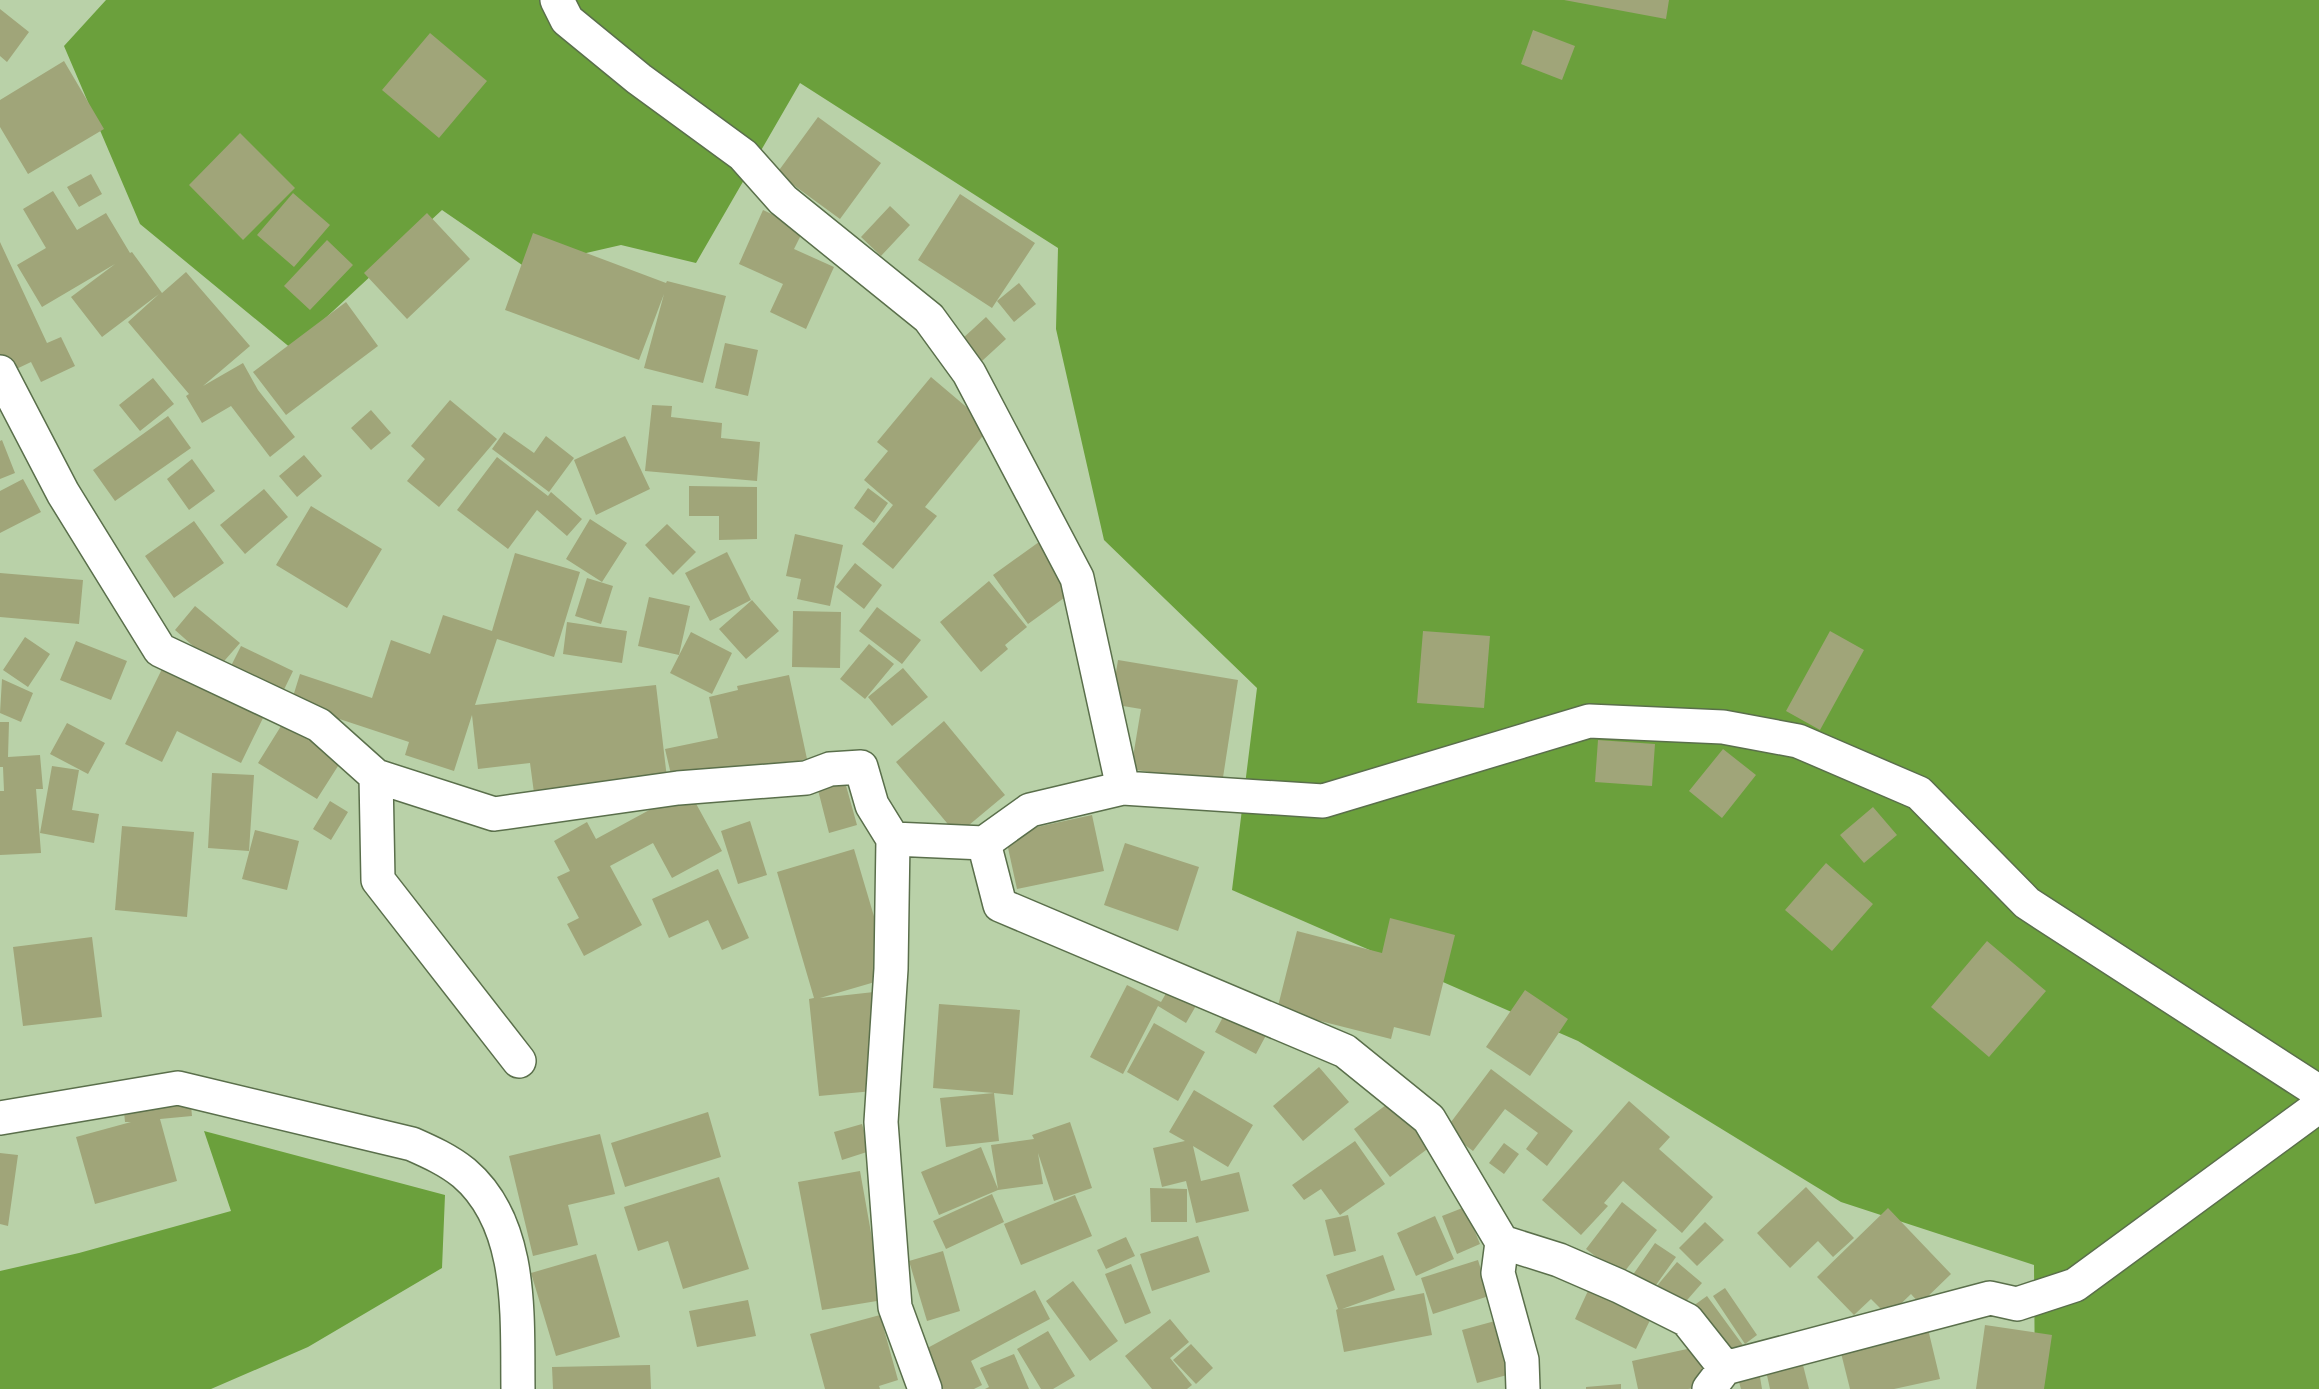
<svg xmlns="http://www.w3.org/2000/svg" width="2319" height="1389" viewBox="0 0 2319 1389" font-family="Mulish,sans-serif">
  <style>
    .forest { fill: #6ba03c }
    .building { fill: #a0a579 }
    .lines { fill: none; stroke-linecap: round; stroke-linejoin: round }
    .minor-casing { stroke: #5a6f4b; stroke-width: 36 }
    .minor { stroke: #fff; stroke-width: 33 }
  </style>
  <rect width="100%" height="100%" fill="#b9d1a8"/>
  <path class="forest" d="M106 0H2319V1389H2035L2034 1265 1841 1202 1578 1041 1232 890 1257 688 1104 540 1056 329 1058 248 800 83 696 263 621 245 525 267 442 210 292 349 140 224 64 46Z
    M204 1131 445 1195 442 1268 308 1347 211 1389H0V1271L79 1253 231 1211Z"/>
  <path class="building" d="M1564 0H1669L1666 19Z
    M0 9 29 32 7 62 0 56Z
    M1533 30 1575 46 1562 80 1521 64Z
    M430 33 487 81 439 138 382 90Z
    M64 61 104 129 28 174 0 127V100Z
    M818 117 881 163 840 219 777 173Z
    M240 133 295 188 243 240 189 185Z
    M91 174 102 194 79 207 67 187Z
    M53 191 77 230 106 213 130 253 132 252 162 293 186 272 250 346 203 386 243 363 258 390 295 437 270 457 231 406 202 423 186 396 189 394 128 322 159 294 102 337 71 297 115 264 42 307 17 265 46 248 23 209Z
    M293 193 330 225 294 267 257 235Z
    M960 194 1035 243 992 308 918 260Z
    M890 206 910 225 881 256 861 237Z
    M763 210 804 229 794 249 834 267 806 329 770 312 783 284 739 264Z
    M427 213 470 259 407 319 364 273Z
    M533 233 666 283 667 281 726 296 703 383 644 368 664 294 639 360 505 310Z
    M327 240 353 265 310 310 284 286Z
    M0 242 47 343 61 337 75 366 41 382 31 362 8 373 0 355Z
    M1019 283 1036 304 1014 322 997 301Z
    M346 302 378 346 286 415 253 372Z
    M986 317 1006 339 982 361 962 339Z
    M725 343 758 350 748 396 715 388Z
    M931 377 990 427 925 507 937 516 893 569 862 544 893 505 864 480 888 451 877 442Z
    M153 378 174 404 140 431 119 405Z
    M450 400 497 439 439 507 407 481 425 459 411 446Z
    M652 405 672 406 671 417 722 423 721 438 760 442 757 481 645 471Z
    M371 410 391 433 371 450 351 428Z
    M168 416 191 448 115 501 93 470Z
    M504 432 534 453 546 436 574 458 549 492 492 449Z
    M625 436 650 489 596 515 574 460Z
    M2 440 15 473 0 479V441Z
    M304 455 322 476 297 497 279 476Z
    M497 457 548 496 551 492 582 519 567 536 537 510 508 549 457 510Z
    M192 459 215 491 189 510 167 479Z
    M23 479 41 512 0 533V491Z
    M689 486 757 487V539L719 540V516H689Z
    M868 488 888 503 874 523 854 508Z
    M264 489 288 517 245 554 220 525Z
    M311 506 382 549 347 608 276 565Z
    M590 519 627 543 602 582 566 559Z
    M194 521 224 563 174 598 145 556Z
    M667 524 696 552 673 575 645 545Z
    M795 534 843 545 830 606 797 599 801 579 786 576Z
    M1039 542 1075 590 1028 624 993 575Z
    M727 552 751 600 710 621 685 573Z
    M515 553 580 572 554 657 497 639 475 705 656 685 667 778 534 793 530 763 478 769 472 715 454 771 405 755 409 742 291 703 300 674 372 698 391 640 430 654 443 615 492 631Z
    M855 563 882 585 864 609 836 587Z
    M0 573 83 580 79 624 0 617Z
    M587 578 613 586 601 624 575 616Z
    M989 581 1027 627 1005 645 1008 649 981 672 940 622Z
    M649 597 690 606 679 655 638 646Z
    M752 600 779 631 746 659 719 629Z
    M195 606 240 643 218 668 175 630Z
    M877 607 921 640 902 664 859 631Z
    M793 611 841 612 840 668 792 667Z
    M567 622 627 631 622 663 563 654Z
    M1423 631 1490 636 1484 708 1417 703Z
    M1830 631 1864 650 1820 730 1786 711Z
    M691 632 732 653 712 694 670 673Z
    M25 637 50 654 28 687 3 670Z
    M76 641 127 661 111 700 60 680Z
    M869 644 894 664 865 699 840 679Z
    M241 646 293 671 278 702 226 676Z
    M1118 660 1238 680 1222 784 1131 769 1141 709 1111 704Z
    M903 668 928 697 892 726 868 697Z
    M162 669 263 718 241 763 177 731 162 762 125 744Z
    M789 675 807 759 674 787 665 749 718 738 709 697 738 690 737 686Z
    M2 679 33 693 21 722 0 713Z
    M286 718 345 755 317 799 258 763Z
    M944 721 1005 795 957 835 896 762Z
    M0 722H9L8 757 40 755 43 789H36L41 853 0 855V791H4L3 767H0Z
    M67 723 105 743 88 774 50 754Z
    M1598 740 1655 744 1652 786 1595 782Z
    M1723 749 1756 775 1722 818 1689 791Z
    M52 766 79 770 72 810 99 814 94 843 40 833Z
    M212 773 254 775 249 851 208 848Z
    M845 782 857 825 829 833 818 790Z
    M688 789 722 851 672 878 653 843 610 866 642 925 584 956 567 924 579 918 557 877 570 871 554 841 587 822 596 839Z
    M330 801 348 812 331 840 313 829Z
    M1873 807 1897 835 1864 863 1840 835Z
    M1092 815 1104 871 1017 889 1005 834Z
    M750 821 767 875 738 884 721 831Z
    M122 826 194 832 187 917 115 910Z
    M255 830 299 841 287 890 242 879Z
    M1125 843 1199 867 1178 931 1104 905Z
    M854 849 892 977 820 998 874 992 884 1090 819 1096 809 999 814 998 777 872Z
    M1826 863 1873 904 1832 951 1785 910Z
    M718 869 749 938 722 950 708 920 669 938 652 899Z
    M1390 918 1455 935 1430 1036 1394 1027 1391 1039 1277 1010 1297 931 1382 953Z
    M92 937 102 1017 23 1026 13 947Z
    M1987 941 2046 991 1989 1057 1931 1007Z
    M1176 976 1204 992 1186 1023 1158 1006 1123 1074 1090 1057 1127 985 1161 1002Z
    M1525 990 1568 1019 1530 1076 1486 1047Z
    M939 1004 1020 1010 1013 1095 994 1093 999 1141 946 1147 940 1098 994 1093 933 1088Z
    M1230 1004 1271 1026 1256 1054 1215 1032Z
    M1154 1023 1205 1052 1178 1101 1127 1072Z
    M1319 1067 1349 1102 1303 1141 1273 1106Z
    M1491 1069 1573 1131 1547 1166 1526 1149 1538 1133 1505 1109 1473 1151 1445 1130Z
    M189 1084 192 1116 160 1119 177 1181 95 1204 76 1137 131 1122H125L122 1090Z
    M1194 1090 1253 1125 1228 1167 1193 1146 1201 1181 1239 1172 1249 1211 1196 1223 1186 1181 1162 1187 1153 1148 1185 1141 1169 1132Z
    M1394 1099 1430 1147 1390 1177 1354 1129Z
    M1629 1101 1670 1137 1659 1149 1713 1197 1682 1233 1623 1181 1604 1203 1608 1206 1581 1235 1542 1200Z
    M708 1112 721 1157 625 1187 611 1143Z
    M1070 1122 1092 1188 1054 1201 1038 1153 1043 1184 998 1190 939 1215 921 1172 981 1147 998 1189 991 1145 1034 1139 1032 1135Z
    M862 1124 870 1151 842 1160 834 1132Z
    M600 1134 615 1194 568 1205 578 1245 533 1256 509 1156Z
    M1355 1141 1385 1184 1340 1215 1321 1189 1304 1200 1292 1185Z
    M1504 1143 1519 1154 1504 1174 1489 1163Z
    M0 1153 18 1155 8 1226 0 1224Z
    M860 1171 883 1300 822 1310 798 1182Z
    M719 1177 749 1269 683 1289 668 1241 638 1251 624 1207Z
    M1806 1187 1854 1238 1833 1257 1818 1241 1790 1268 1757 1233Z
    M1150 1188 1187 1189V1222H1151Z
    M992 1194 1004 1222 946 1249 933 1221Z
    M1075 1195 1092 1236 1021 1265 1004 1224Z
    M1622 1202 1657 1230 1621 1276 1586 1249Z
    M1465 1207 1480 1244 1457 1254 1442 1216Z
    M1888 1208 1951 1274 1920 1304 1911 1294 1888 1316 1871 1299 1854 1315 1817 1277Z
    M1348 1215 1356 1251 1334 1256 1325 1220Z
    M1435 1216 1454 1259 1416 1276 1397 1233Z
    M1705 1222 1724 1240 1697 1266 1679 1248Z
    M1198 1236 1210 1272 1152 1291 1140 1254Z
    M1126 1237 1135 1256 1106 1269 1097 1250Z
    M1655 1243 1676 1257 1651 1292 1630 1279Z
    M943 1251 960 1311 927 1321 909 1261Z
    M596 1254 620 1337 556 1356 531 1273Z
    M1383 1255 1395 1290 1342 1309 1424 1293 1432 1335 1344 1352 1336 1310 1338 1309 1326 1275Z
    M1478 1260 1489 1296 1433 1314 1421 1278Z
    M1677 1262 1702 1283 1681 1307 1656 1287Z
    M1131 1264 1151 1313 1125 1324 1105 1274Z
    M1593 1280 1655 1310 1636 1349 1575 1319Z
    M1073 1281 1118 1341 1090 1361 1046 1301Z
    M1725 1288 1757 1335 1745 1344 1713 1296Z
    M1035 1290 1050 1319 971 1361 982 1385 974 1389H933L920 1352Z
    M1707 1296 1745 1348 1724 1363 1686 1311Z
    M748 1300 756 1336 697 1347 689 1311Z
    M880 1315 898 1380 879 1386 880 1389H825L810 1334Z
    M1170 1319 1189 1342 1170 1358 1192 1385 1187 1389H1152L1125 1356Z
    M1495 1321 1511 1374 1477 1383 1462 1330Z
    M1985 1325 2052 1335 2044 1389H1976Z
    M1928 1329 1940 1379 1894 1389H1850L1840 1349Z
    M1048 1331 1075 1376 1053 1389H1041L1017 1349Z
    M1191 1344 1213 1368 1196 1384 1173 1360Z
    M1701 1346 1709 1385 1688 1389H1638L1632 1361Z
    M1014 1354 1029 1389H985L989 1387 980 1368Z
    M1801 1357 1809 1389H1770L1765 1366Z
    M650 1365 651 1389H553L552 1367Z
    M1759 1371 1762 1389H1741L1737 1375Z
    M1621 1384V1389H1586V1387Z"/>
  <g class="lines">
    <g class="minor-casing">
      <path id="minor" d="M557 0 567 20 639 79 743 155 783 200 929 318 969 373 1077 578 1123 788
        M0 372 63 493 160 650 319 725 376 776 494 814 678 788 806 778 830 769 861 767 872 805 893 839 891 969 881 1122 895 1307 925 1389
        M376 776 378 880 519 1061
        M893 839 984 843 1000 905 1345 1051 1429 1119 1502 1242 1498 1273 1522 1360 1523 1389
        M984 843 1030 810 1123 788 1323 801 1589 721 1723 727 1798 741 1919 793 2027 903 2319 1092
        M0 1118 178 1088 412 1144C430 1152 448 1160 464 1173 524 1224 517 1317 518 1389
        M1502 1242 1559 1260 1619 1286 1687 1320 1725 1368
        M1709 1389 1725 1368 1990 1298 2017 1304 2075 1285 2319 1106"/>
    </g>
    <use href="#minor" class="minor"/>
  </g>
</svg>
